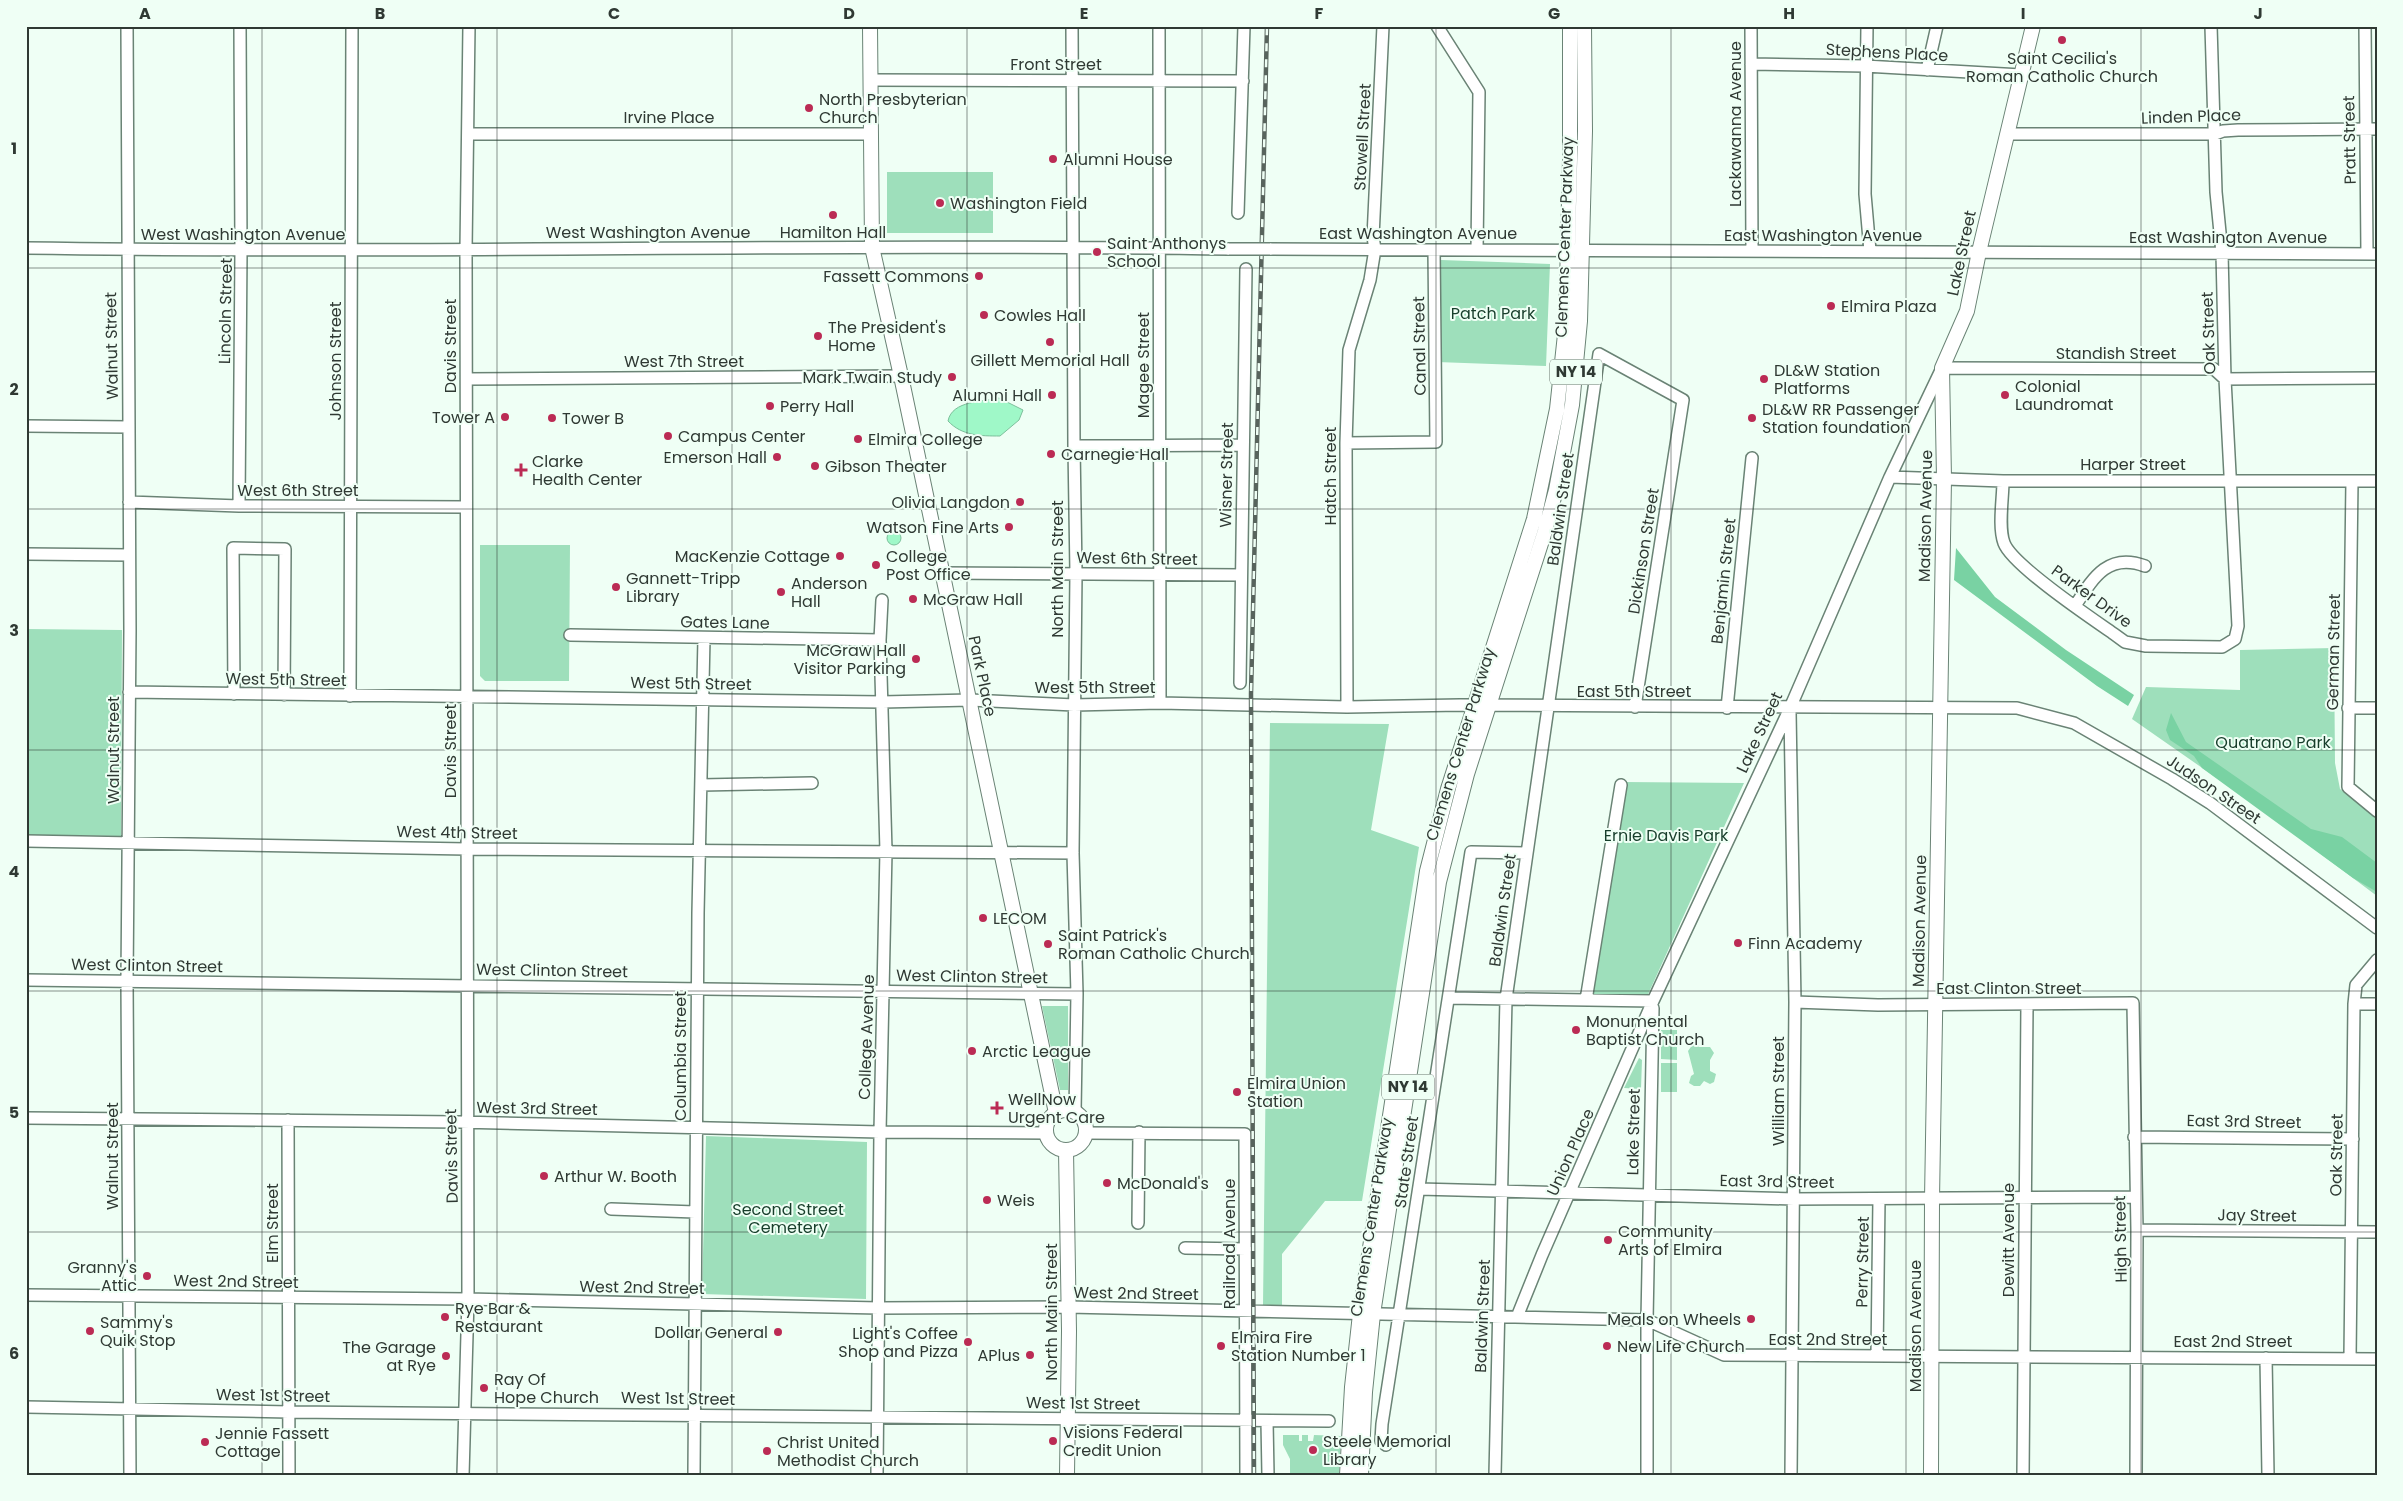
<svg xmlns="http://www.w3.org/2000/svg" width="2403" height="1501" viewBox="0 0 2403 1501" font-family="Poppins,sans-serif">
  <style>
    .green { fill: #9edfbb }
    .forest { fill: #79d2a3 }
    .water { fill: #9ff8c8; stroke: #7dbf9b }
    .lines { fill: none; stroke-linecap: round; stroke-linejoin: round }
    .minor-casing { stroke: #6a8375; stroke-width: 14 }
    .major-casing { stroke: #6a8375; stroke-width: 16 }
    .minor { stroke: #fff; stroke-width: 11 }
    .major { stroke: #fff; stroke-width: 14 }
    .rail-casing { stroke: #58645d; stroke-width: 4.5 }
    .rail { stroke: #effff5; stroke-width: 2.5; stroke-dasharray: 8; stroke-linecap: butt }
    .minor-bridge-casing { stroke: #6a8375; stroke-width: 14; stroke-linecap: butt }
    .minor-bridge { stroke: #fff; stroke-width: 11 }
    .grid { fill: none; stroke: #2f3933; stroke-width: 1; stroke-opacity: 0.55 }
    .poi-dot { fill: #bb2b54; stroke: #effff5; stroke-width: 2 }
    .labels { text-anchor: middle; stroke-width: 4; stroke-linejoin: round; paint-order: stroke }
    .shield { fill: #effff5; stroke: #69746d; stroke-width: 1 }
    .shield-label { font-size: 15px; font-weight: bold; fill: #2f3933 }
    .street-label { font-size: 16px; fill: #2f3933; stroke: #effff5 }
    .poi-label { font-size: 16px; fill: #2f3933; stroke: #effff5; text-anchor: start }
    .park-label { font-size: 16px; fill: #173e2b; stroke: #effff5 }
    .neatline { fill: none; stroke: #2f3933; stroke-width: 2 }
    .grid-label { font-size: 16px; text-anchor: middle; font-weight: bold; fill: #2f3933 }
  </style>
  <rect width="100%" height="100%" fill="#effff5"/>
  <path class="green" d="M887 172H993V233H887Z
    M1441 260 1550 264 1546 366 1437 362Z
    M480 545H570L569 681H485L480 676Z
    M26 629 122 630 121 836 26 835Z
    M2334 648 2335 763 2340 789 2377 817V896L2251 802 2132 719 2146 687 2240 690V650Z
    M1270 723 1389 724 1371 830 1419 847 1362 1201H1325L1282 1254V1305H1263Z
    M1624 782 1744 783 1645 1001 1586 1000Z
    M1042 1006H1068V1090H1060Z
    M1661 1030H1677V1060L1661 1059Z
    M1693 1044H1696L1699 1047H1710L1714 1053 1710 1060V1071L1716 1074 1714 1082 1710 1084 1704 1081 1700 1086H1694L1689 1083 1691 1076 1694 1074 1688 1051Z
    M1639 1058 1642 1060 1641 1089 1624 1088Z
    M1661 1063H1677V1092H1661Z
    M706 1136 867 1142 866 1299 702 1294Z
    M1283 1435H1299V1441H1302V1435H1308V1441H1313L1314 1435 1341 1436 1339 1475H1290V1459L1283 1445Z"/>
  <path class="forest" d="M1956 548 1995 597 2066 650 2134 695 2128 706 2097 686 1954 580Z
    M2171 713 2186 742 2311 829 2342 837 2377 863V892L2353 878 2202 768 2194 756 2170 740 2166 730Z"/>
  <path class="water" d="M999 398 1023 410 1019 420 1000 436C981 436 962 436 948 421 952 400 984 402 999 398Z
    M887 538a7 7 0 1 1 14 0a7 7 0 1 1-14 0Z"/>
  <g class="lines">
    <g class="minor-casing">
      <path id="minor" d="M127 26 130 630 127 981 130 1475
        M1072 26 1074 446 1076 573 1073 853 1077 994 1075 1112
        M1159 26 1160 703
        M1437 26 1479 92 1477 250
        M1751 26 1752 251
        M1867 26 1865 194 1870 251
        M2365 26 2367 254
        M1751 64 1865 66 2021 75
        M1927 70 1937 26
        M870 80 1243 81
        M469 134H870
        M2007 134H2215L2223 131 2238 130 2377 129
        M1238 213 1244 26
        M26 248C427 254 828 243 1229 249
        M1270 249 2377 254
        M467 379 901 376
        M26 426 129 427
        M1346 443 1436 442 1434 250
        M1074 446 1242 445
        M1890 477 2003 481H2377
        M2003 481C2003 498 1998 527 2004 543 2012 565 2091 618 2114 634L2125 642 2146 646 2222 647 2235 639 2238 626 2225 379 2222 253 2216 192 2211 26
        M2352 481 2348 787 2377 811
        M129 502 239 506 466 507
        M239 506 241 250 240 26
        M26 554 129 555
        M943 573 1241 575
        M2075 606C2093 578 2108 552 2145 566
        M570 635 880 640
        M1240 683 1246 269
        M129 692 882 702 970 700 1074 705 1160 703 1347 707 1460 705 2017 708 2074 723 2172 779 2210 803 2377 928
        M234 694 233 548 285 549 284 695
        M350 696 352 26
        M1347 707 1346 443 1349 350 1370 280 1375 249 1373 237 1383 26
        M1727 708 1752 458
        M2348 708H2377
        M1790 712 1795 1002 1791 1475
        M701 785 812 783
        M26 841 467 849 1073 853
        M26 980 1077 994
        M1449 998 1653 1001
        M1586 1000 1621 785
        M1795 1002 1878 1005 2133 1003 2137 1230 2136 1475
        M2354 1004H2377
        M26 1118 459 1122 880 1132 1046 1133
        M288 1120 289 1475
        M1085 1133 1245 1134 1246 1475
        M2134 1137 2353 1139
        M1419 1189 1794 1199 2135 1197
        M611 1209 695 1212
        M1138 1223 1139 1132
        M2137 1230 2377 1232
        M1185 1248 1246 1249
        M26 1295 468 1299 879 1308 1068 1307 1647 1320 1724 1355 2377 1359
        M1517 1317 1542 1255 1653 1001 1790 708 1890 477 1942 368 2214 369 2225 379 2377 378
        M1877 1356 1879 1199
        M2266 1358 2268 1475
        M2350 1358 2354 1004 2356 985 2377 960
        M26 1407 289 1412 1329 1421
        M1267 1421 1268 1475
        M1386 1445 1381 1441 1382 1424 1471 852 1527 853
        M463 1475 468 1299 466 249 469 26
        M694 1475 698 913 704 638
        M877 1475 880 1132 886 851 880 640 882 600
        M1495 1475 1506 999 1599 354 1683 400 1635 707
        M1647 1475V1320L1653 1008
        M2023 1475 2027 1005"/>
    </g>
    <g class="major-casing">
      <path id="major" d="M870 26 872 247 901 376 1056 1113
        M1046 1130a20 20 0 1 1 40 0a20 20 0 1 1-40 0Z
        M1066 1150 1069 1331 1067 1475
        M1347 1475 1352 1387 1360 1314 1427 871 1448 789 1534 519 1557 409 1566 325 1570 160V26
        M1361 1475 1365 1392 1373 1314 1439 882 1467 774 1545 531 1556 490 1572 405 1580 321 1585 131 1584 26
        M1931 1475 1932 1199 1944 479 1942 368 1967 311 1979 252 2033 26"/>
    </g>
    <use href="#minor" class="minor"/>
    <use href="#major" class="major"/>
    <g class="rail-casing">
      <path id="rail" d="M1254 1475 1251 694 1267 26"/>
    </g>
    <use href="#rail" class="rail"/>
    <g class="minor-bridge-casing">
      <path id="minor-bridge" d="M1229 249H1270"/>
    </g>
    <use href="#minor-bridge" class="minor-bridge"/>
  </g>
  <path class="grid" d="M262 26V1475M497 26V1475M732 26V1475M967 26V1475M1202 26V1475M1436 26V1475M1671 26V1475M1906 26V1475M2141 26V1475M26 268H2377M26 509H2377M26 750H2377M26 991H2377M26 1232H2377"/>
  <g class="poi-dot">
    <circle cx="2062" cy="40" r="5"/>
    <circle cx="809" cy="108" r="5"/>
    <circle cx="1053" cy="159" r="5"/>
    <circle cx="940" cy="203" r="5"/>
    <circle cx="833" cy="215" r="5"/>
    <circle cx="1097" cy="252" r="5"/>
    <circle cx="979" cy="276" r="5"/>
    <circle cx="1831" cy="306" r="5"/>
    <circle cx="984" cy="315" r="5"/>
    <circle cx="818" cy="336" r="5"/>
    <circle cx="1050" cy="342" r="5"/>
    <circle cx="952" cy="377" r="5"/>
    <circle cx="1764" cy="379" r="5"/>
    <circle cx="1052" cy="395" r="5"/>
    <circle cx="2005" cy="395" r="5"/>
    <circle cx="770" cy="406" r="5"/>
    <circle cx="505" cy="417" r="5"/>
    <circle cx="552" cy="418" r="5"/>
    <circle cx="1752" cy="418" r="5"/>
    <circle cx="668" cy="436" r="5"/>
    <circle cx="858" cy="439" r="5"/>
    <circle cx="1051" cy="454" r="5"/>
    <circle cx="777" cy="457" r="5"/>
    <circle cx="815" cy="466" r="5"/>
    <path d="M518.5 462.5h5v5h5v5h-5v5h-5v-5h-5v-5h5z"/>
    <circle cx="1020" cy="502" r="5"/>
    <circle cx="1009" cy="527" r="5"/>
    <circle cx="840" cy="556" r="5"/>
    <circle cx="876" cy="565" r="5"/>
    <circle cx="616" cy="587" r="5"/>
    <circle cx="781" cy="592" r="5"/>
    <circle cx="913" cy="599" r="5"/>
    <circle cx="916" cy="659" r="5"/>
    <circle cx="983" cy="918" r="5"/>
    <circle cx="1738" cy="943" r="5"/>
    <circle cx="1048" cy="944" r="5"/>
    <circle cx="1576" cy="1030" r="5"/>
    <circle cx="972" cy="1051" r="5"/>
    <circle cx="1237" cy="1092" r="5"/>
    <path d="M994.5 1100.5h5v5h5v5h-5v5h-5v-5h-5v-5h5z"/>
    <circle cx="544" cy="1176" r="5"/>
    <circle cx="1107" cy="1183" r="5"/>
    <circle cx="987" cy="1200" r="5"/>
    <circle cx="1608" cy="1240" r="5"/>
    <circle cx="147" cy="1276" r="5"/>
    <circle cx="445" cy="1317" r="5"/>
    <circle cx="1751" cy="1319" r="5"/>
    <circle cx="90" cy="1331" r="5"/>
    <circle cx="778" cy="1332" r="5"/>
    <circle cx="968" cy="1342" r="5"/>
    <circle cx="1221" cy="1346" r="5"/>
    <circle cx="1607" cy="1346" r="5"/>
    <circle cx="1030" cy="1355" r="5"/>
    <circle cx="446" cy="1356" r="5"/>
    <circle cx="484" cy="1388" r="5"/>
    <circle cx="1053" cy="1441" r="5"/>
    <circle cx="205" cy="1442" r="5"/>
    <circle cx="1313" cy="1450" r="5"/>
    <circle cx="767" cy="1451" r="5"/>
  </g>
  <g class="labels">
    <g class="shield">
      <rect x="1550" y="359.5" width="52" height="25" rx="4"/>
      <rect x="1382" y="1074.5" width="52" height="25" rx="4"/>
    </g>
    <g class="shield-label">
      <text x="1576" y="377">NY 14</text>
      <text x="1408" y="1092">NY 14</text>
    </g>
    <g class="street-label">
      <text transform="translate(1887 52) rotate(3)" y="6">Stephens Place</text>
      <text x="1056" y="70">Front Street</text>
      <text transform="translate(2191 116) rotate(-2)" y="6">Linden Place</text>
      <text x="669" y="123">Irvine Place</text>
      <text transform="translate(1735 124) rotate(-90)" y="6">Lackawanna Avenue</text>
      <text transform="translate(1362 137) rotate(-87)" y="6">Stowell Street</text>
      <text transform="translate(2349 140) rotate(-91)" y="6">Pratt Street</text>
      <text x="648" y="238">West Washington Avenue</text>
      <text x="1418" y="239">East Washington Avenue</text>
      <text x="243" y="240">West Washington Avenue</text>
      <text x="1823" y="241">East Washington Avenue</text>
      <text transform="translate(1564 237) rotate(-88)" y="6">Clemens Center Parkway</text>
      <text x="2228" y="243">East Washington Avenue</text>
      <text transform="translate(1961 253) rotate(-78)" y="6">Lake Street</text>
      <text transform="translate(225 311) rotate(-89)" y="6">Lincoln Street</text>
      <text transform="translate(2208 333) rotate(-92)" y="6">Oak Street</text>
      <text transform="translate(111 346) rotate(-91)" y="6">Walnut Street</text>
      <text transform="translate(450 346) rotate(-90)" y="6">Davis Street</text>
      <text transform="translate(1419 346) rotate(-91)" y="6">Canal Street</text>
      <text x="2116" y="359">Standish Street</text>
      <text transform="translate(335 361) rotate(-90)" y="6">Johnson Street</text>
      <text x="684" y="367">West 7th Street</text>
      <text transform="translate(1143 365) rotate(-90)" y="6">Magee Street</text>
      <text x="2133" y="470">Harper Street</text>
      <text transform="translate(1226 475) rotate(-89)" y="6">Wisner Street</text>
      <text transform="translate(1330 476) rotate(-90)" y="6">Hatch Street</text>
      <text x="298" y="496">West 6th Street</text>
      <text transform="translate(1560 509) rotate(-82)" y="6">Baldwin Street</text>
      <text transform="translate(1925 516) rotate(-89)" y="6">Madison Avenue</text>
      <text transform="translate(1643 551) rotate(-81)" y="6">Dickinson Street</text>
      <text transform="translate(1137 558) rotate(1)" y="6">West 6th Street</text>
      <text transform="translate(1057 569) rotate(-90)" y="6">North Main Street</text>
      <text transform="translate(1723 581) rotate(-84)" y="6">Benjamin Street</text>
      <text transform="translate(2092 596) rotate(36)" y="6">Parker Drive</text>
      <text transform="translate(725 622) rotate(1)" y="6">Gates Lane</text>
      <text transform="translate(2333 652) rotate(-89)" y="6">German Street</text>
      <text transform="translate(983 676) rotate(78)" y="6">Park Place</text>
      <text transform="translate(286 679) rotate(1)" y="6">West 5th Street</text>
      <text transform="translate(691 683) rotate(1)" y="6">West 5th Street</text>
      <text x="1095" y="693">West 5th Street</text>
      <text x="1634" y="697">East 5th Street</text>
      <text transform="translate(1759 732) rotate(-65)" y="6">Lake Street</text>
      <text transform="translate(1460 744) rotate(-73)" y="6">Clemens Center Parkway</text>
      <text transform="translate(113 750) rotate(-90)" y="6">Walnut Street</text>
      <text transform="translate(450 751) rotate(-90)" y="6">Davis Street</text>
      <text transform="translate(2214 789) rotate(34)" y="6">Judson Street</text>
      <text transform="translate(457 832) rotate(1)" y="6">West 4th Street</text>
      <text transform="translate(1502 910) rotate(-82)" y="6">Baldwin Street</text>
      <text transform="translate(1919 921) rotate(-89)" y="6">Madison Avenue</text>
      <text transform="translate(147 965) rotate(1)" y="6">West Clinton Street</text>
      <text transform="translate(552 970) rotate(1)" y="6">West Clinton Street</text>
      <text transform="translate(972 976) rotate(1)" y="6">West Clinton Street</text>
      <text x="2009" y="994">East Clinton Street</text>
      <text transform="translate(866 1037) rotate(-88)" y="6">College Avenue</text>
      <text transform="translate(680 1056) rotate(-90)" y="6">Columbia Street</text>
      <text transform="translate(1778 1091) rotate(-90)" y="6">William Street</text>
      <text transform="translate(537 1108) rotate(1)" y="6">West 3rd Street</text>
      <text transform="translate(2244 1121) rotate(1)" y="6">East 3rd Street</text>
      <text transform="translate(1633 1132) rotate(-89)" y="6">Lake Street</text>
      <text transform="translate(1570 1152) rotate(-66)" y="6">Union Place</text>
      <text transform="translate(2336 1155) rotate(-89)" y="6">Oak Street</text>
      <text transform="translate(112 1156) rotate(-90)" y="6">Walnut Street</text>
      <text transform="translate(451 1156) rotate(-91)" y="6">Davis Street</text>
      <text transform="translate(1406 1162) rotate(-82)" y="6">State Street</text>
      <text transform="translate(1777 1181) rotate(1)" y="6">East 3rd Street</text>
      <text transform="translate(2257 1215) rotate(1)" y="6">Jay Street</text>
      <text transform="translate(1371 1217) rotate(-81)" y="6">Clemens Center Parkway</text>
      <text transform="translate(272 1223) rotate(-90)" y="6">Elm Street</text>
      <text transform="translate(2120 1239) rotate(-91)" y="6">High Street</text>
      <text transform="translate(2008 1240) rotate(-90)" y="6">Dewitt Avenue</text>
      <text transform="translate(1229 1244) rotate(-90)" y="6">Railroad Avenue</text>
      <text transform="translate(1862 1262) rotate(-89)" y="6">Perry Street</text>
      <text transform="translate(236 1281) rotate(1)" y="6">West 2nd Street</text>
      <text transform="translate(642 1287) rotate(1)" y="6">West 2nd Street</text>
      <text transform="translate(1136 1293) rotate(1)" y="6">West 2nd Street</text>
      <text transform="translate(1051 1312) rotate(-90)" y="6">North Main Street</text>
      <text transform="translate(1482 1316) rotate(-88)" y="6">Baldwin Street</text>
      <text transform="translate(1915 1326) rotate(-90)" y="6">Madison Avenue</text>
      <text x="1828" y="1345">East 2nd Street</text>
      <text x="2233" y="1347">East 2nd Street</text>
      <text transform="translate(273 1395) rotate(1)" y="6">West 1st Street</text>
      <text transform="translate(678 1398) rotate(1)" y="6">West 1st Street</text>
      <text transform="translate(1083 1403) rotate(1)" y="6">West 1st Street</text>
    </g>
    <g class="poi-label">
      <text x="2062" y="64" text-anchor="middle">Saint Cecilia's<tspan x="2062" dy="18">Roman Catholic Church</tspan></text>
      <text x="819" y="105">North Presbyterian<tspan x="819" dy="18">Church</tspan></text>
      <text x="1063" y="165">Alumni House</text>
      <text x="950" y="209">Washington Field</text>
      <text x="833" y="238" text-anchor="middle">Hamilton Hall</text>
      <text x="1107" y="249">Saint Anthonys<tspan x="1107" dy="18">School</tspan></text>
      <text x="969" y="282" text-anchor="end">Fassett Commons</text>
      <text x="1841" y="312">Elmira Plaza</text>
      <text x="994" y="321">Cowles Hall</text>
      <text x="828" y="333">The President's<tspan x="828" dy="18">Home</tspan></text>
      <text x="1050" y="366" text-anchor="middle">Gillett Memorial Hall</text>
      <text x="1774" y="376">DL&amp;W Station<tspan x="1774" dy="18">Platforms</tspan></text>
      <text x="942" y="383" text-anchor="end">Mark Twain Study</text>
      <text x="2015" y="392">Colonial<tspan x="2015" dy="18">Laundromat</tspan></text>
      <text x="1042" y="401" text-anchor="end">Alumni Hall</text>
      <text x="780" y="412">Perry Hall</text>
      <text x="1762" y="415">DL&amp;W RR Passenger<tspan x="1762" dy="18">Station foundation</tspan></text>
      <text x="495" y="423" text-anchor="end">Tower A</text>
      <text x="562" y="424">Tower B</text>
      <text x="678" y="442">Campus Center</text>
      <text x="868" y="445">Elmira College</text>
      <text x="1061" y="460">Carnegie Hall</text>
      <text x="767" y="463" text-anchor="end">Emerson Hall</text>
      <text x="532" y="467">Clarke<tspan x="532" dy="18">Health Center</tspan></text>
      <text x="825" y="472">Gibson Theater</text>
      <text x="1010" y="508" text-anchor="end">Olivia Langdon</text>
      <text x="999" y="533" text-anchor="end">Watson Fine Arts</text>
      <text x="830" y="562" text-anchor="end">MacKenzie Cottage</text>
      <text x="886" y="562">College<tspan x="886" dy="18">Post Office</tspan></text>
      <text x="626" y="584">Gannett-Tripp<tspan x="626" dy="18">Library</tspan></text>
      <text x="791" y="589">Anderson<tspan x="791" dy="18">Hall</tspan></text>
      <text x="923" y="605">McGraw Hall</text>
      <text x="906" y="656" text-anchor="end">McGraw Hall<tspan x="906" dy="18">Visitor Parking</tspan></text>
      <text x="993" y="924">LECOM</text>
      <text x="1058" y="941">Saint Patrick's<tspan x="1058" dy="18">Roman Catholic Church</tspan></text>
      <text x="1748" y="949">Finn Academy</text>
      <text x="1586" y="1027">Monumental<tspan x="1586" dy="18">Baptist Church</tspan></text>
      <text x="982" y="1057">Arctic League</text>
      <text x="1247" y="1089">Elmira Union<tspan x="1247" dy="18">Station</tspan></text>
      <text x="1008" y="1105">WellNow<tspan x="1008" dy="18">Urgent Care</tspan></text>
      <text x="554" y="1182">Arthur W. Booth</text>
      <text x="1117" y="1189">McDonald's</text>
      <text x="997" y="1206">Weis</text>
      <text x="1618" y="1237">Community<tspan x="1618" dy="18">Arts of Elmira</tspan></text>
      <text x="137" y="1273" text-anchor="end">Granny's<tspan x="137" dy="18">Attic</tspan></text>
      <text x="455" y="1314">Rye Bar &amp;<tspan x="455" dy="18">Restaurant</tspan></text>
      <text x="1741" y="1325" text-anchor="end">Meals on Wheels</text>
      <text x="100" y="1328">Sammy's<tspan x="100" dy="18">Quik Stop</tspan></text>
      <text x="768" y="1338" text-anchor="end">Dollar General</text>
      <text x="958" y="1339" text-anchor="end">Light's Coffee<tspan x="958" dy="18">Shop and Pizza</tspan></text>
      <text x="1231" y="1343">Elmira Fire<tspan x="1231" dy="18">Station Number 1</tspan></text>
      <text x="1617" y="1352">New Life Church</text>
      <text x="436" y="1353" text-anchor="end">The Garage<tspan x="436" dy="18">at Rye</tspan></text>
      <text x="1020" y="1361" text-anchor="end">APlus</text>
      <text x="494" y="1385">Ray Of<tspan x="494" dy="18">Hope Church</tspan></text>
      <text x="1063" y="1438">Visions Federal<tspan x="1063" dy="18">Credit Union</tspan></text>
      <text x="215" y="1439">Jennie Fassett<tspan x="215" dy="18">Cottage</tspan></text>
      <text x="1323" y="1447">Steele Memorial<tspan x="1323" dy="18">Library</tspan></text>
      <text x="777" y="1448">Christ United<tspan x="777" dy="18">Methodist Church</tspan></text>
    </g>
    <g class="park-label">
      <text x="1493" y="319">Patch Park</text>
      <text x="2273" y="748">Quatrano Park</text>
      <text x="1666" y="841">Ernie Davis Park</text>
      <text x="788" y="1215">Second Street<tspan x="788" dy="18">Cemetery</tspan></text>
    </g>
  </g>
  <rect width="2403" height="1501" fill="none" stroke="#effff5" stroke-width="55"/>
  <rect x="28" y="28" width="2348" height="1446" class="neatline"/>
  <g class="grid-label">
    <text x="145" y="19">A</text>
    <text x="380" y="19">B</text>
    <text x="614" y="19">C</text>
    <text x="849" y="19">D</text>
    <text x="1084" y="19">E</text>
    <text x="1319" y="19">F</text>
    <text x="1554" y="19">G</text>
    <text x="1789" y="19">H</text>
    <text x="2023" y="19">I</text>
    <text x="2258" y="19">J</text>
    <text x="14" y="154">1</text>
    <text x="14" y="395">2</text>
    <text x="14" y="636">3</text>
    <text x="14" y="877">4</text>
    <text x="14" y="1118">5</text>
    <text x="14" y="1359">6</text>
  </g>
</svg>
